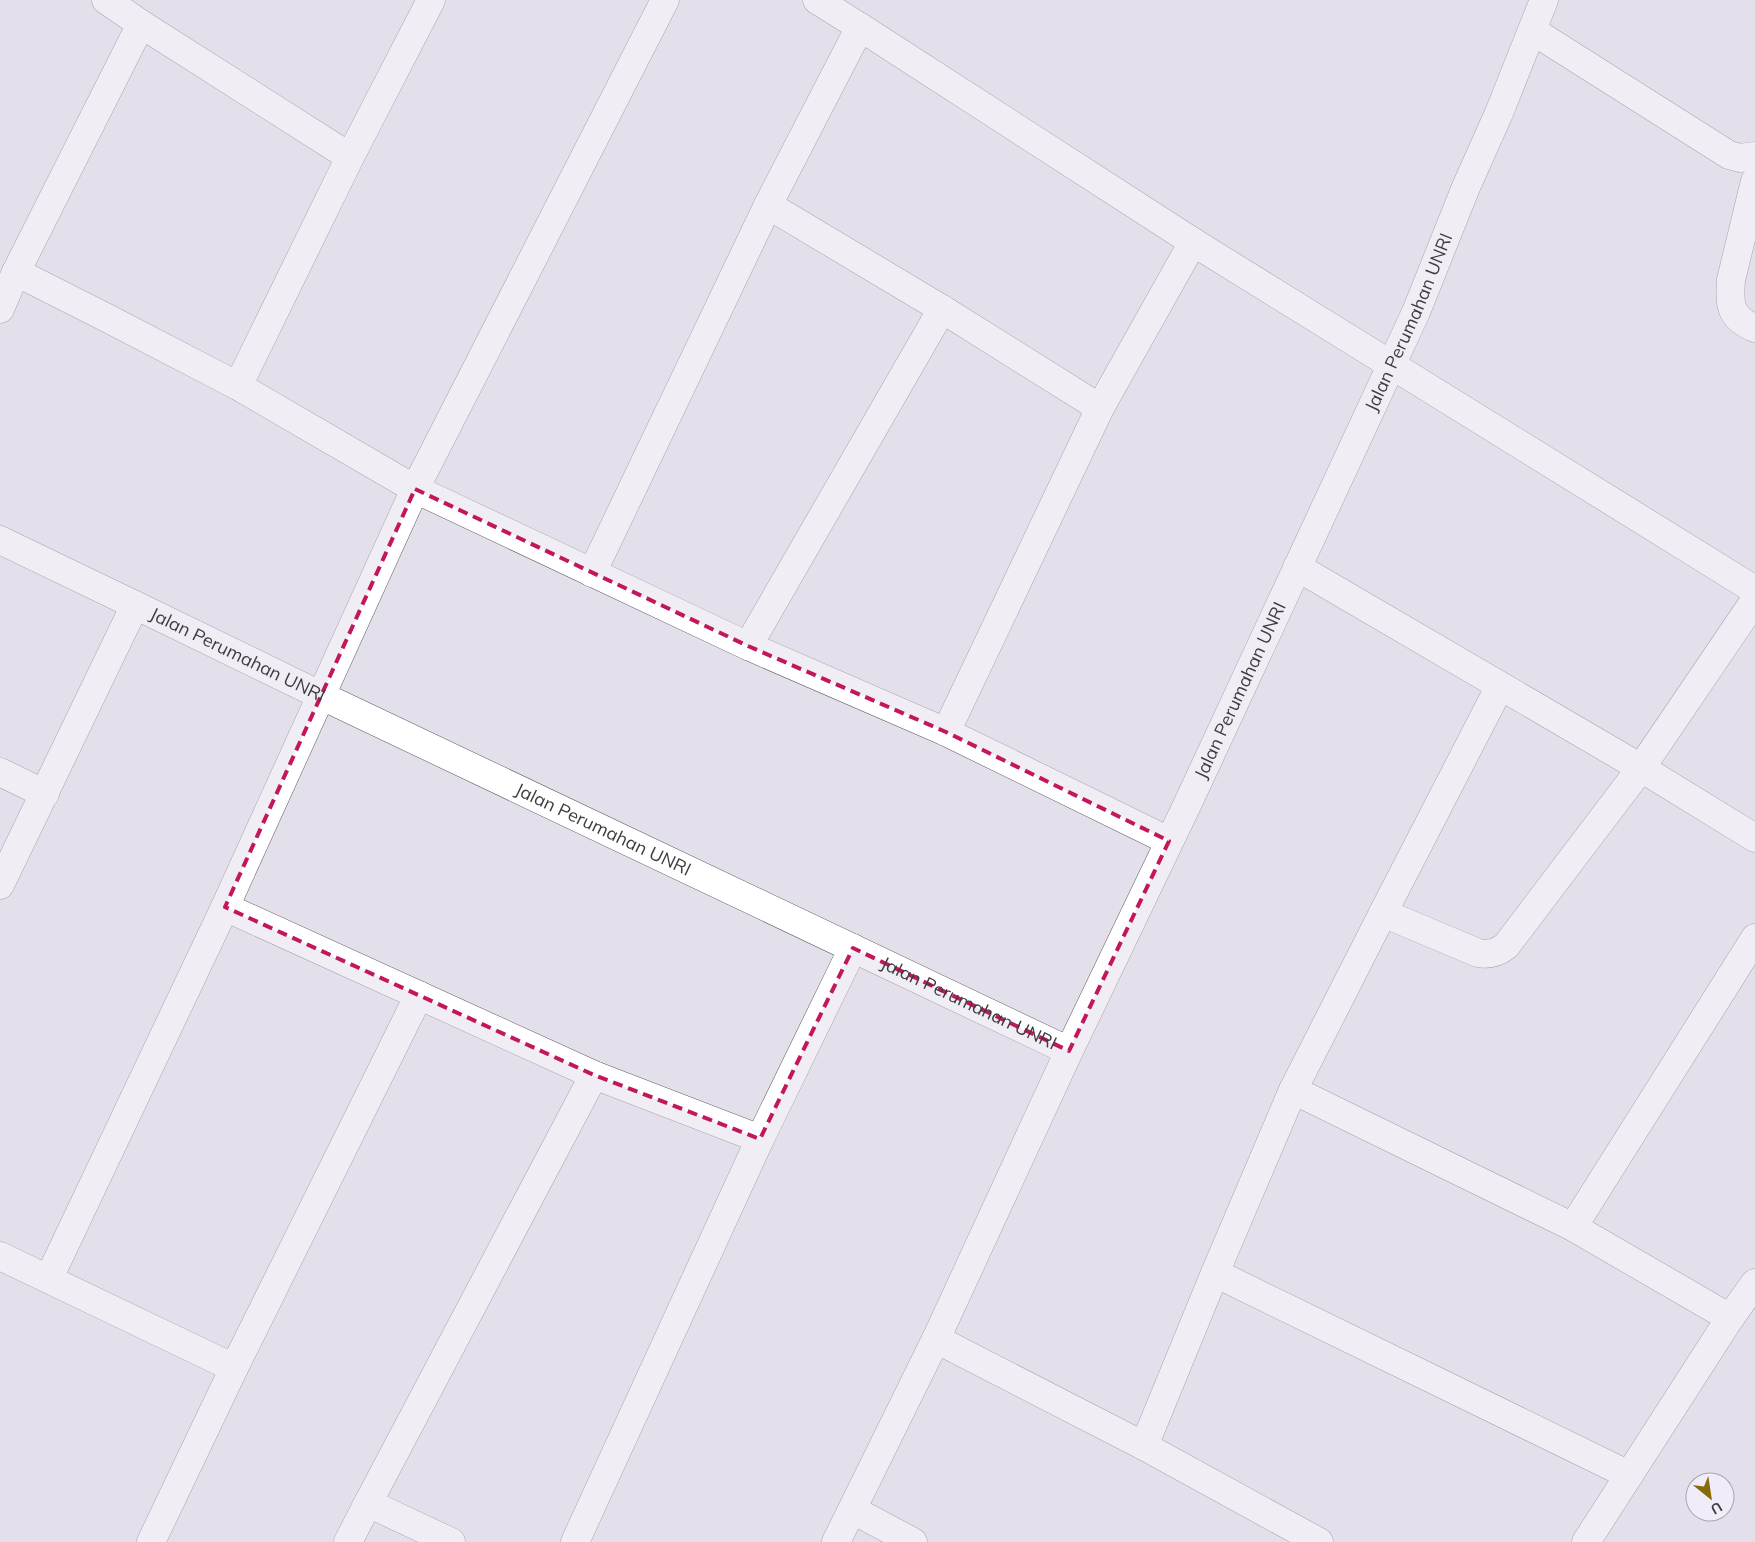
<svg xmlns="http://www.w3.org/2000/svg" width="1755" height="1542" viewBox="0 0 1755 1542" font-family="Mulish,sans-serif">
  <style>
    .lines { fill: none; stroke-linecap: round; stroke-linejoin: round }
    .minor-casing { stroke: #605d67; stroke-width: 29 }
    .minor { stroke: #fff; stroke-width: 28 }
    .marked { fill: none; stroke: #c2185b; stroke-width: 4; stroke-dasharray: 10 6; stroke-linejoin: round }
    .labels { text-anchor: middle; stroke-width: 5; stroke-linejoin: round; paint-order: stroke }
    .street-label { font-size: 18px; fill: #3d3c40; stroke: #f1edf8 }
  </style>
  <rect width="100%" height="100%" fill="#e3e0eb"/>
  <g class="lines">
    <g class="minor-casing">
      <g id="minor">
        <path d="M106 0 141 24"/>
        <path d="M817 0 860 27"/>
        <path d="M1533 31 1729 155 1740 158 1755 156"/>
        <path d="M1755 181 1731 280C1729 305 1730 318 1755 328"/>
        <path d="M16 272 141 24 350 157"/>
        <path d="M0 309 16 272 107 318 238 386 415 489 665 0"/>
        <path d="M238 386 350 157 431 0"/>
        <path d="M1100 408 942 309 768 205 860 27 1193 242 1755 590"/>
        <path d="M0 540 135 605"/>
        <path d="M1297 567 1641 768 1755 838"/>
        <path d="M592 573 768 205"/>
        <path d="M748 646 942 309"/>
        <path d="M1500 686 1383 913 1478 953C1489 955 1497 953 1506 946L1641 768 1755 600"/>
        <path d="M946 732 1100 408 1193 242"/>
        <path d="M0 772 45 794"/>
        <path id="s1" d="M0 885 135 605 322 696 1069 1051 1188 803 1416 312 1466 187 1499 113 1544 0"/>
        <path d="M225 907 594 1075 760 1139"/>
        <path d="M1383 913 1293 1090 1573 1227 1730 1318"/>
        <path d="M1573 1227 1755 938"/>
        <path d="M0 1256 234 1368 419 995"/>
        <path d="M1215 1273 1629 1475"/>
        <path d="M49 1278 225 907 415 489 748 646 946 732 1169 841"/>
        <path d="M936 1339 1144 1446 1319 1542"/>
        <path d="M1144 1446 1215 1273 1293 1090"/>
        <path d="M368 1503 594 1075"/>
        <path d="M853 1510 913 1542"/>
        <path d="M151 1542 234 1368"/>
        <path d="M348 1542 368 1503 451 1542"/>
        <path d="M575 1542 760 1139 853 948"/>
        <path d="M836 1542 936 1339 1069 1051"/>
        <path d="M1586 1542 1730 1318 1755 1283"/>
      </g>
    </g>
    <use href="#minor" class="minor"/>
  </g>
  <path d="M0 0H1755V1542H0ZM415 489 748 646 946 732 1169 841 1069 1051 853 948 760 1139 594 1075 225 907Z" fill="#e3e0eb" fill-opacity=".55" fill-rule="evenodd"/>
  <path class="marked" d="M415 489 748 646 946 732 1169 841 1069 1051 853 948 760 1139 594 1075 225 907Z"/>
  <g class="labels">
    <g class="street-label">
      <text dy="6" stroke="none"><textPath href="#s1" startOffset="2150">Jalan Perumahan UNRI</textPath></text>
      <text dy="6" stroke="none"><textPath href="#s1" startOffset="425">Jalan Perumahan UNRI</textPath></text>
      <text dy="6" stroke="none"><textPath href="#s1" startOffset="1745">Jalan Perumahan UNRI</textPath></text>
      <text dy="6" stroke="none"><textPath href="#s1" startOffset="830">Jalan Perumahan UNRI</textPath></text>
      <text dy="6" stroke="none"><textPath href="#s1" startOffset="1235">Jalan Perumahan UNRI</textPath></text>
    </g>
  </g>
  <g transform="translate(1710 1497) rotate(150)"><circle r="24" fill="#f1edf8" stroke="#a9a6ae"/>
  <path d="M0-4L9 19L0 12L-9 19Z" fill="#876b08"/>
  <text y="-8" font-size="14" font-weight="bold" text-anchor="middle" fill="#3d3c40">U</text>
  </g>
</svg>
